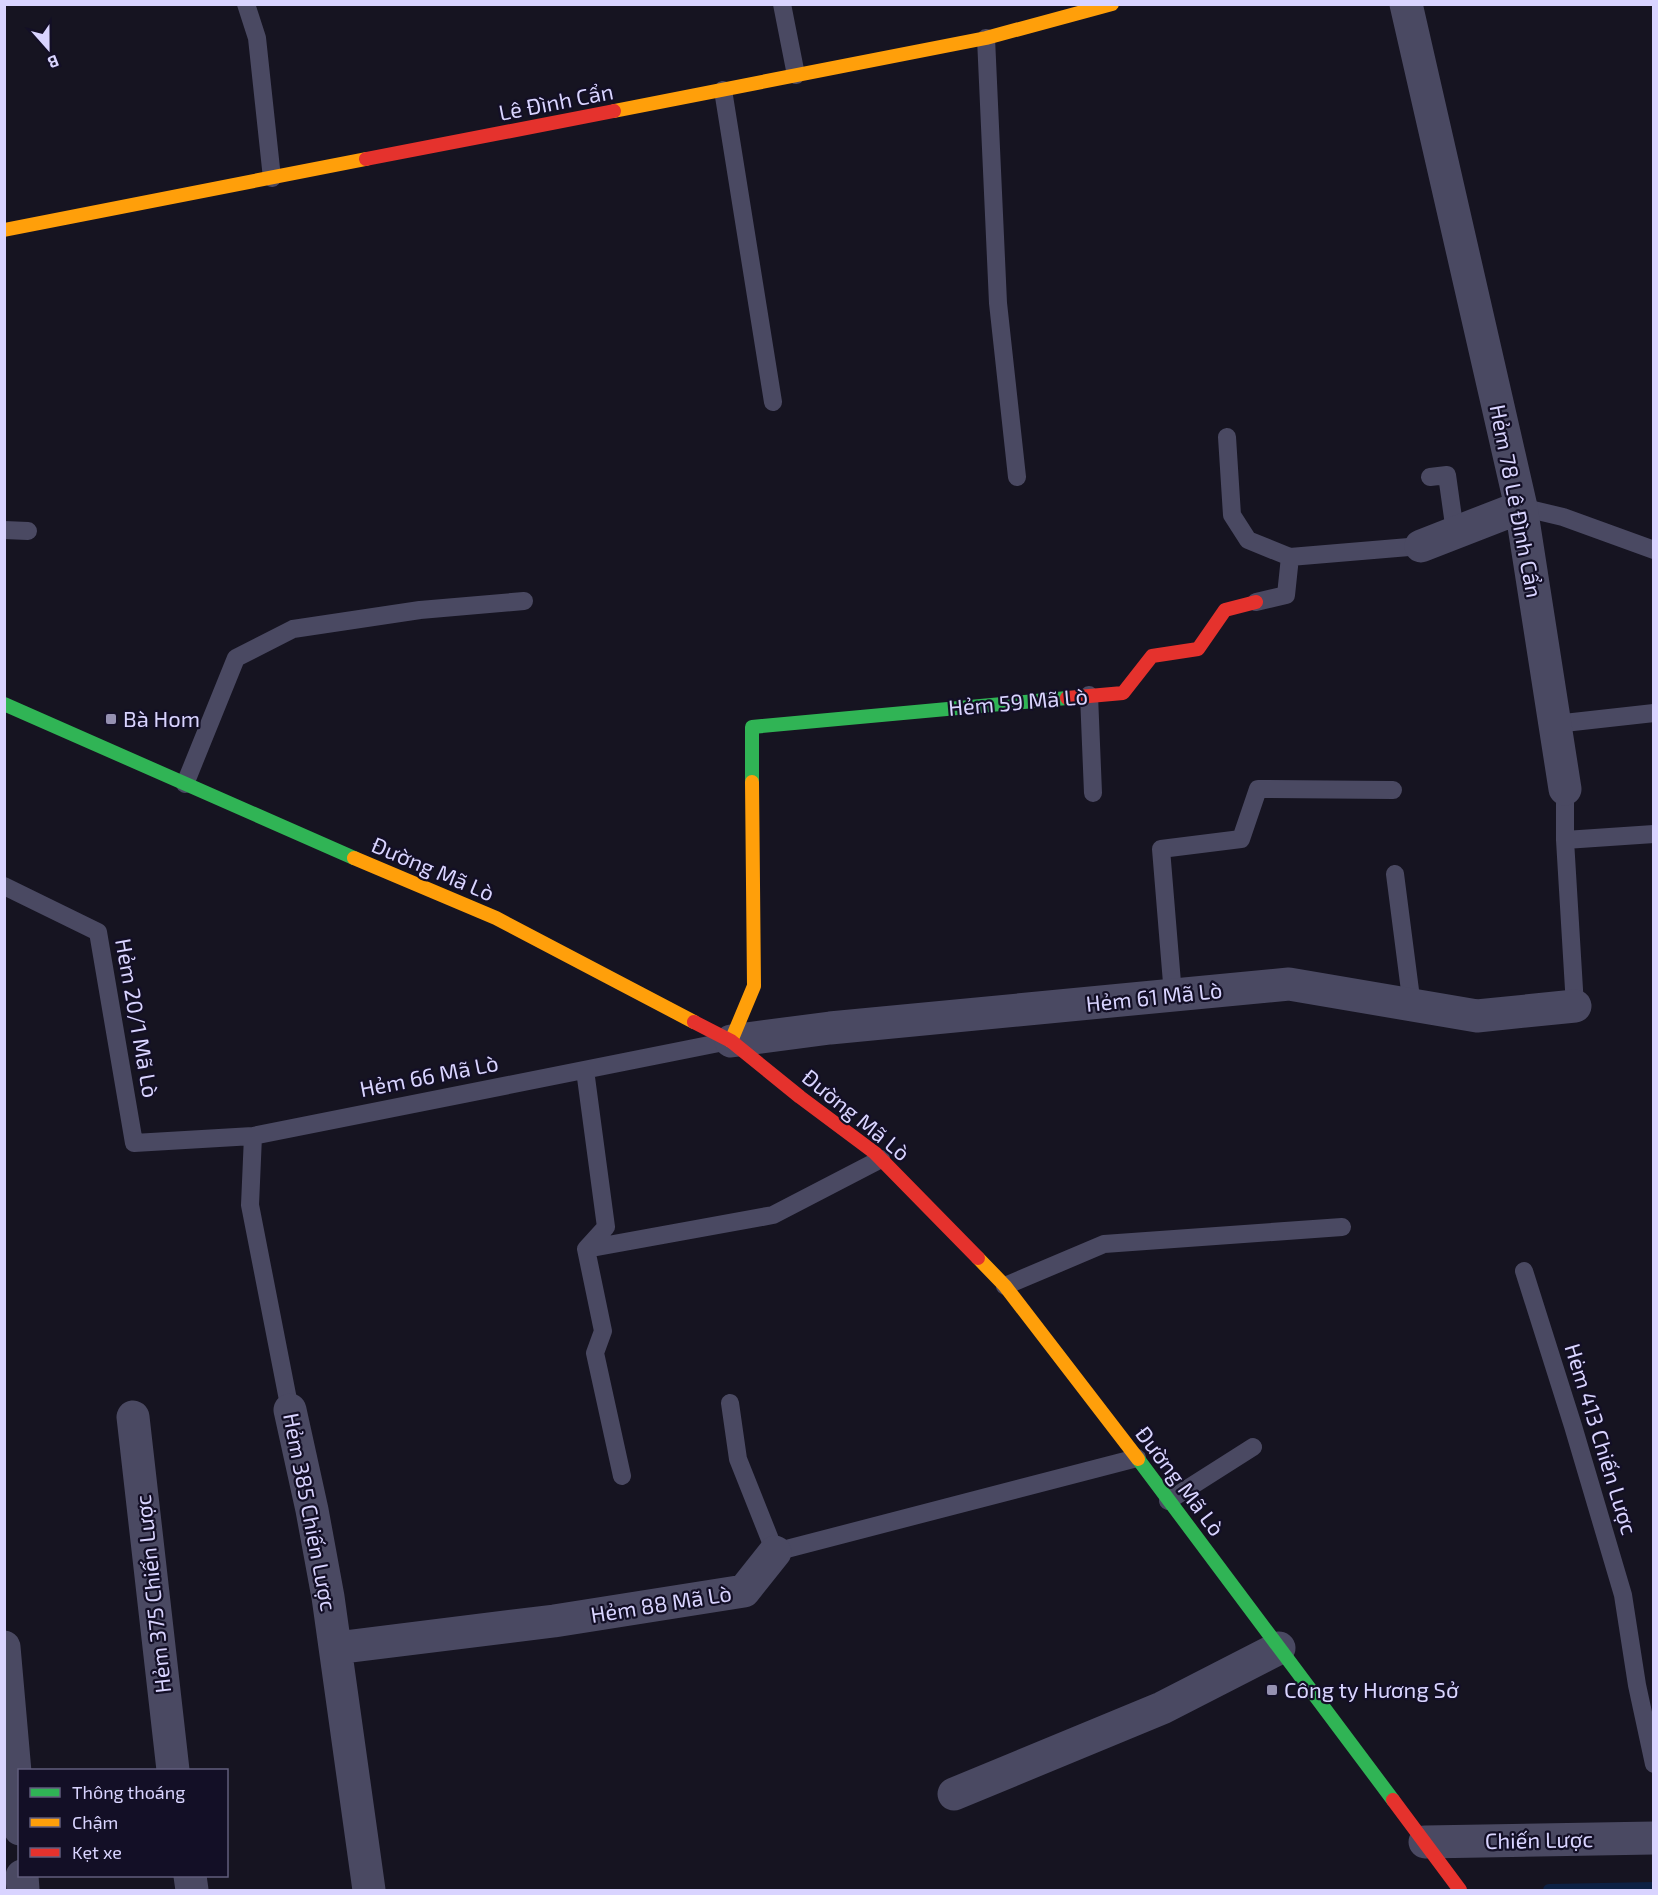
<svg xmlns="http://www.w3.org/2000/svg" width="1658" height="1895" viewBox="0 0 1658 1895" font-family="'Exo 2',sans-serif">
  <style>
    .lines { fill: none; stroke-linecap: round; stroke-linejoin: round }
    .stream { stroke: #0d2144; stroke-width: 12 }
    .lane { stroke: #4a4962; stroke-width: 18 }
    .street { stroke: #4a4962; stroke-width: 33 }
    .fast { stroke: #30b455; stroke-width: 14 }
    .slow { stroke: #ff9f0a; stroke-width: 14 }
    .jam { stroke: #e5322d; stroke-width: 14 }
    .poi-dot { fill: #9591b1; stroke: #130f26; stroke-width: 2 }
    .labels { text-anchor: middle; stroke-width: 4.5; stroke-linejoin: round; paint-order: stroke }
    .street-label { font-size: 22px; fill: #d9d4ff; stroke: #130f26 }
    .poi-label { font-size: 22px; fill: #d9d4ff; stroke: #130f26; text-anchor: start }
  </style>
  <rect width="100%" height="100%" fill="#161421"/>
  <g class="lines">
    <path class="stream" d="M1549 1890 1654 1888"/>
    <path class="lane" d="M246 4 257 38 272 178
      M782 4 796 75
      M986 38 998 303 1017 477
      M723 90 773 402
      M1227 437 1232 515 1248 540 1290 557
      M1430 477 1447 475 1455 532
      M1521 507 1563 517 1654 550
      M4 530 28 531
      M1256 602 1286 595 1290 557 1421 546
      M1089 695 1093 793
      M1555 724 1654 713
      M185 784 236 658 293 629 420 610 524 601
      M1565 789V840L1575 1006
      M1565 840 1654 834
      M1395 874 1412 1006
      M4 886 98 932 134 1143 253 1136 729 1041
      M1173 995 1161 849 1241 839 1258 789 1393 790
      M585 1070 606 1227 586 1249 603 1331 595 1353 622 1476
      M253 1136 250 1205 290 1410
      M586 1249 773 1215 881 1159
      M1524 1271 1573 1426 1623 1595 1637 1685 1654 1764
      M1005 1286 1104 1244 1342 1227
      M730 1403 738 1459 775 1552 1137 1458
      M1168 1501 1253 1447"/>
    <path class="street" d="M1406 4 1521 507 1565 789
      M1421 546 1521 507
      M731 1041 830 1028 1289 984 1477 1016 1575 1006
      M290 1410 312 1510 328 1597 369 1890
      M133 1417 173 1770
      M4 1647 20 1829
      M336 1648 554 1621 744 1591 775 1552
      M954 1794 1162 1708 1279 1648
      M1425 1842 1654 1838
      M22 1876 23 1890
      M190 1876 192 1890"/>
    <path class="fast" d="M4 704 354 858
      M752 782V727L1067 698
      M1138 1459 1393 1800"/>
    <path class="slow" d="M614 111 986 38 1112 4
      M4 230 366 159
      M354 858 496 918 694 1022
      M731 1041 754 986 752 782
      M978 1258 1005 1286 1138 1459"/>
    <path class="jam" d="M366 159 614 111
      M1067 698 1123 693 1152 656 1198 649 1225 610 1256 602
      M694 1022 731 1041 800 1097 875 1153 978 1258
      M1393 1800 1460 1890"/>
  </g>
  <g class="poi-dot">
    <rect x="105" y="713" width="12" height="12" rx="3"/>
    <rect x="1266" y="1684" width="12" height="12" rx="3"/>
  </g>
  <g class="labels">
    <g class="street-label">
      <text transform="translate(556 102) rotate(-11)" y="8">Lê Đình Cẩn</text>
      <text transform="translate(1516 501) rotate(79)" y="8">Hẻm 78 Lê Đình Cẩn</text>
      <text transform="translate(1018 702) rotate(-5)" y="8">Hẻm 59 Mã Lò</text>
      <text transform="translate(433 869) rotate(23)" y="8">Đường Mã Lò</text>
      <text transform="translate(1154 997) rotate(-6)" y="8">Hẻm 61 Mã Lò</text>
      <text transform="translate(137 1018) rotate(80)" y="8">Hẻm 20/1 Mã Lò</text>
      <text transform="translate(429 1076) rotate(-11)" y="8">Hẻm 66 Mã Lò</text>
      <text transform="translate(856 1115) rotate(39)" y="8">Đường Mã Lò</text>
      <text transform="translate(1601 1439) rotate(73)" y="8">Hėm 413 Chiến Lược</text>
      <text transform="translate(1180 1481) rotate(53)" y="8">Đường Mã Lò</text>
      <text transform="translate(310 1512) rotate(79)" y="8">Hẻm 385 Chiến Lược</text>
      <text transform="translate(153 1594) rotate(-96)" y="8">Hẻm 375 Chiến Lược</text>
      <text transform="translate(661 1604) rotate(-9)" y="8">Hẻm 88 Mã Lò</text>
      <text transform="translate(1539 1840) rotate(-1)" y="8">Chiến Lược</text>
    </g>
    <g class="poi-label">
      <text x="123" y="727">Bà Hom</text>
      <text x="1284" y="1698">Công ty Hương Sở</text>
    </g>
  </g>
  <rect width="1658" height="1895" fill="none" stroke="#d9d4ff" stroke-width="12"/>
  <rect x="18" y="1769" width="210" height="108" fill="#130f26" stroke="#625e7d" stroke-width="1.5"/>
  <rect x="30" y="1788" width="30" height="9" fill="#30b455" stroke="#625e7d" stroke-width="1.5"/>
  <text x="72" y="1799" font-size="18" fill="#d9d4ff">Thông thoáng</text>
  <rect x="30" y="1818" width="30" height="9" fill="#ff9f0a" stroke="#625e7d" stroke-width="1.5"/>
  <text x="72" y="1829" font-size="18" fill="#d9d4ff">Chậm</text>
  <rect x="30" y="1848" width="30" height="9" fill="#e5322d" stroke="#625e7d" stroke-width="1.5"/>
  <text x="72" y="1859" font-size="18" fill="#d9d4ff">Kẹt xe</text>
  <g transform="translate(48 48) rotate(159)" stroke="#130f26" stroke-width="4.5" paint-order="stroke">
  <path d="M0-4.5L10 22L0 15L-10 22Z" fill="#d9d4ff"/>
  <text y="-9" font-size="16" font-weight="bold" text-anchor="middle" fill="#d9d4ff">B</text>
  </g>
</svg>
